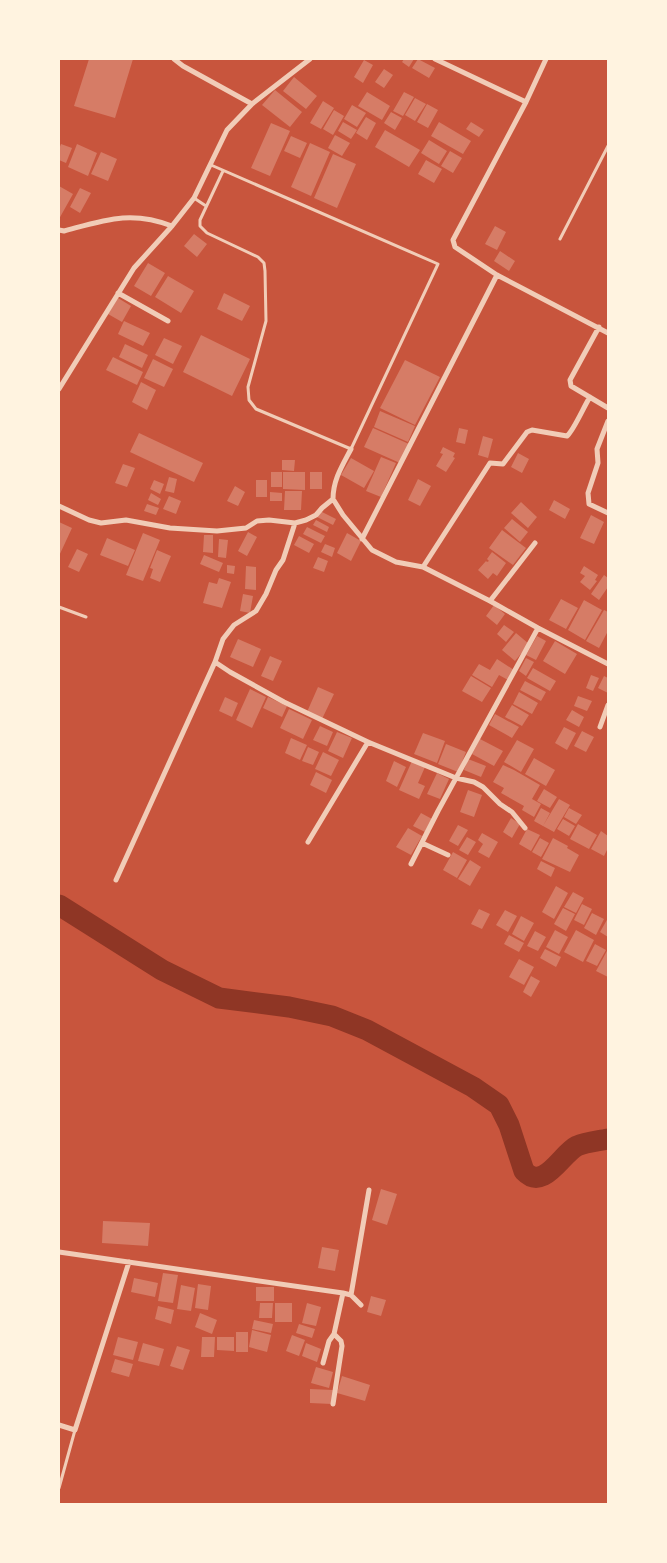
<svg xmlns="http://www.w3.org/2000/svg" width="667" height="1563" viewBox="0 0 667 1563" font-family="Quicksand,sans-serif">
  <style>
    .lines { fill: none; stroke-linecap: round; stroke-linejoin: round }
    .river { stroke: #8f3625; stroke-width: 21 }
    .building { fill: #d67c66 }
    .service { stroke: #f1ccb7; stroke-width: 3 }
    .minor { stroke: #f1ccb7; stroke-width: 5 }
  </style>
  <rect width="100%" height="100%" fill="#c8553d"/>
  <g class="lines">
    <path class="river" d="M59 905 162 970 219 998 289 1007 332 1016 367 1030 473 1087 499 1105 509 1125 524 1171C544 1192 561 1154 577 1146 586 1142 599 1141 608 1139"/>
  </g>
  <path class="building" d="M89 59H133L115 118 74 106Z
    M404 59H414L409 67 402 62Z
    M418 59 435 68 429 78 412 68Z
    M364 60 373 65 363 83 354 77Z
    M384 69 393 75 384 88 375 82Z
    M294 77 317 96 306 109 283 91Z
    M275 90 302 112 290 127 262 105Z
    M367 92 390 106 382 120 358 106Z
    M404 92 414 97 403 116 393 111Z
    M415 98 426 104 415 121 405 115Z
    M323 101 334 108 321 129 310 123Z
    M427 104 438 110 428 128 417 122Z
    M352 105 366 113 357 127 344 119Z
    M334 110 344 116 333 135 323 129Z
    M391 112 402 118 395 130 384 123Z
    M366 117 376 123 367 140 356 133Z
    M343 122 357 130 351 139 338 131Z
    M439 122 471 141 463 154 431 136Z
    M471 122 484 130 479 137 466 129Z
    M271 123 290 131 270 176 251 168Z
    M385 130 420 150 409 167 375 147Z
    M335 135 350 143 342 156 328 148Z
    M291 136 307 143 300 158 284 151Z
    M429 140 447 151 439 164 421 153Z
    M310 143 330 152 311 196 291 187Z
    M61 144 72 148 66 163 59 160V149Z
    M77 144 97 153 88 176 68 167Z
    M450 151 462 158 453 173 441 166Z
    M101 152 117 159 108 181 91 174Z
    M333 154 356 164 337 208 314 198Z
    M426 160 442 169 434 183 418 174Z
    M59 186 73 194 59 219Z
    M80 188 91 193 80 213 70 207Z
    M495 226 506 232 497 250 485 244Z
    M194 234 207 244 197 257 184 246Z
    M500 251 515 261 509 271 494 261Z
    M148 263 165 273 151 296 134 286Z
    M168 276 194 291 181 313 155 297Z
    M224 293 250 306 242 321 217 309Z
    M118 298 131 306 122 322 108 314Z
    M124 321 150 333 143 346 118 334Z
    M201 335 250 359 232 396 183 372Z
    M164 338 182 346 173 364 155 355Z
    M125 344 148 355 142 368 119 357Z
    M113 357 143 372 137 385 106 370Z
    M153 359 173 369 164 387 144 378Z
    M405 360 440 377 415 425 380 408Z
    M141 382 156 390 147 410 132 402Z
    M380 411 415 426 408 442 374 427Z
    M373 428 409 444 400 463 364 447Z
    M459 428 468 430 465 444 456 442Z
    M139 433 203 463 194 482 130 452Z
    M483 436 493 439 488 458 478 455Z
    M443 447 455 453 453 457 455 458 446 472 436 466 443 454 440 453Z
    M518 453 529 459 522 473 511 467Z
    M381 457 396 463 381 497 366 491Z
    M351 458 374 471 364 488 341 475Z
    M282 460H295L294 471 282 470Z
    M123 464 135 468 127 487 115 483Z
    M271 472H282V487H271Z
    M283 472H305V490L283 489Z
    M310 472H322V489H310Z
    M169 477 177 479 174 493 165 491Z
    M418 479 431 486 420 506 408 500Z
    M154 480 164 484 160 494 150 489Z
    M256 480H267V497H256Z
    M235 486 245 492 238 506 227 501Z
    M285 491H302L301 510H284Z
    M270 492 282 493V501H270Z
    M151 493 161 499 158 505 148 500Z
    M169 496 181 501 176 514 163 509Z
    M554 500 570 509 565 519 549 510Z
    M521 502 537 517 528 528 511 513Z
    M147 504 159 508 156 515 144 511Z
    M320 511 336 519 333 525 317 517Z
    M591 515 604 522 594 544 580 538Z
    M512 519 528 532 520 542 504 528Z
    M316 520 329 527 327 532 313 525Z
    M59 522 72 528 59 556Z
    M307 527 325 536 321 543 303 534Z
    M502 530 526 548 513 565 489 548Z
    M248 532 257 537 247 556 238 551Z
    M143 533 160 540 143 581 126 575Z
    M347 533 361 541 351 561 337 553Z
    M204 535H213V553L203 552Z
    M299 536 314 544 309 553 294 545Z
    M107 538 135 550 128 566 100 555Z
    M219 539 228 540 226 558 218 557Z
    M325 544 335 548 332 557 321 552Z
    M77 549 88 554 79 572 68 567Z
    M157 550 171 556 160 582 150 578 153 569 150 568Z
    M492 552 506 563 497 576 493 573 488 579 478 570 486 561 487 562 489 561 487 559Z
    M204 555 223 563 219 572 200 564Z
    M318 557 328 561 324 572 313 568Z
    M227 565 235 566 234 574 227 573Z
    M246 566 256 567V590L245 589Z
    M584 566 598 575 595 580 597 581 590 590 580 582 585 576 580 573Z
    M604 575 608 578V587L599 600 591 594Z
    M219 578 231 582 222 608 203 603 209 582 217 584Z
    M243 594 253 596 250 613 240 611Z
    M561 599 578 608 566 629 549 620Z
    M584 600 602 610 585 640 568 630Z
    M494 605 505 614 497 625 486 616Z
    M604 610 608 612V631L599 648 586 641Z
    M504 625 514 632 506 642 497 634Z
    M516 633 529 644 515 661 502 650Z
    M537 636 546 641 536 660 526 655Z
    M238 639 261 649 253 667 230 657Z
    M555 641 577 654 565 674 543 661Z
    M270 656 282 661 273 681 261 676Z
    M526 658 534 662 526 676 519 671Z
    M497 659 514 670 508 680 499 675 492 687 472 675 479 664 490 670Z
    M533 668 556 681 550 691 527 678Z
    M591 675 599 678 593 691 586 688Z
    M471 676 491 688 482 702 462 691Z
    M604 676 608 678V693L598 688Z
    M525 681 546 692 541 701 520 690Z
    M318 687 334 694 322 719 307 712Z
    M250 689 266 697 252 728 236 720Z
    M519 692 538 703 532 714 513 704Z
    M578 696 592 701 587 711 574 706Z
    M225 697 238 703 232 717 219 711Z
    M268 697 287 706 282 717 263 708Z
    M512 705 529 715 522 726 505 717Z
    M289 709 312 720 303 739 280 728Z
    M572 710 584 717 579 727 566 720Z
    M495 714 519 727 512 738 489 725Z
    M320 726 333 732 327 746 313 740Z
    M564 727 576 733 567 750 555 743Z
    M582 731 594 737 586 752 574 746Z
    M337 732 352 738 343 758 328 751Z
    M423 733 445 741 437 763 414 754Z
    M291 738 307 745 300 760 285 753Z
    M480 739 503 751 494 766 472 754Z
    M517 740 534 749 521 772 504 762Z
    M446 744 466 752 458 772 438 764Z
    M308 747 319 752 313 765 302 761Z
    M323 752 339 760 331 776 315 769Z
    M534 758 555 770 546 786 525 774Z
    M468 759 486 766 481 777 464 770Z
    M394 761 406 767 397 787 386 781Z
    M412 761 425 767 418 783 425 786 419 799 399 790Z
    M503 765 514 770 509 781 514 770 540 785 532 799 541 804 534 817 522 810 524 806 501 793 504 788 493 782Z
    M316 772 332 780 326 793 310 785Z
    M437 773 449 779 440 799 427 794Z
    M544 789 557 797 550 808 537 801Z
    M468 790 482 795 474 817 460 812Z
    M559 799 570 805 554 832 543 826Z
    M541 808 550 813 543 826 534 821Z
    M569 808 582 815 576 824 564 817Z
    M421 813 432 819 425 832 413 826Z
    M511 818 520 824 512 838 503 832Z
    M563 819 575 826 569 836 557 829Z
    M578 824 597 835 589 849 570 839Z
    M458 825 468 830 458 846 449 841Z
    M408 828 422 836 411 855 396 847Z
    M527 829 540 835 531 851 519 844Z
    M601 831 608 836V848L604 856 591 849Z
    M482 833 498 842 489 858 478 852 483 844 478 840Z
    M467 837 476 842 468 855 459 850Z
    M540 838 549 843 541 857 532 852Z
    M553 838 568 846 567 848 579 855 570 872 542 859Z
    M453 852 467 860 457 878 443 870Z
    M470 860 481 867 470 886 458 879Z
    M541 861 555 868 551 877 537 869Z
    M556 886 568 893 554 919 542 912Z
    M573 892 584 898 576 913 564 907Z
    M582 904 592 909 584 925 574 920Z
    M563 908 575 914 566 931 554 924Z
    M479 909 490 914 482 929 471 924Z
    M505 910 517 916 508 932 496 925Z
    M592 913 604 919 596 935 584 928Z
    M521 916 534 923 524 941 512 934Z
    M608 918V937L600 932Z
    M555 930 568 937 559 954 546 947Z
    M576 930 594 940 583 962 564 952Z
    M535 931 546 937 538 951 527 946Z
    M509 935 524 943 519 952 504 944Z
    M595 944 606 950 597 966 586 961Z
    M545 949 561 957 556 967 540 958Z
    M608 949V977L596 971Z
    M519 959 534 967 524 985 509 977Z
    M531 976 540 981 531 997 523 992Z
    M381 1189 397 1194 387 1225 372 1220Z
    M103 1221 150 1223 148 1246 102 1243Z
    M322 1247 339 1250 335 1271 318 1268Z
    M163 1273 178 1275 173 1303 158 1301Z
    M134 1278 158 1283 155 1297 131 1292Z
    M198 1284 211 1286 208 1310 195 1308Z
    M181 1285 195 1288 191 1311 177 1309Z
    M256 1287H274V1301H256Z
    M371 1296 386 1300 381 1316 367 1312Z
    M260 1303H273L272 1318H259Z
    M275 1303H292V1322H275Z
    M307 1303 321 1307 316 1326 302 1323Z
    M158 1306 174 1310 171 1324 155 1319Z
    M200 1313 217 1320 212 1334 195 1327Z
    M254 1320 273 1324 271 1333 252 1329Z
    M299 1324 315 1329 312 1338 296 1333Z
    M252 1330 271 1335 267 1352 249 1347Z
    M236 1332H248V1352H236Z
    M292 1335 305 1340 299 1356 286 1351Z
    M118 1337 138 1342 133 1360 113 1355Z
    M202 1337H215L214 1357H201Z
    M217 1337H234V1351L217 1350Z
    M143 1343 164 1349 159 1366 138 1361Z
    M306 1343 321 1349 317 1362 302 1356Z
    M177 1346 190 1350 183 1370 170 1366Z
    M115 1359 133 1364 129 1377 111 1372Z
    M316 1367 333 1372 329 1388 311 1383Z
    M342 1376 370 1385 365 1401 337 1393Z
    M310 1389 333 1390 332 1404 310 1403Z"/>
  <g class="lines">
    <path class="service" d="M211 165 438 264 351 449 256 409 249 400 248 387 266 321 265 271 264 263 258 257 207 233 200 226V220L223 171
      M194 198 206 206
      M560 239 608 146
      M59 607 86 617
      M59 1488 75 1430"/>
    <path class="minor" d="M174 59 183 66 252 104
      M435 59 526 102
      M546 59 526 102 453 240 455 247 497 275 608 333
      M59 230 64 231C105 220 131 210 172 226
      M118 293 168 321
      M599 327 570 380 571 386 608 408
      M59 389 134 268 172 226 194 198 227 130 252 104 310 59
      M608 421 597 449 598 463 588 493 589 504 608 513
      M333 499C333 480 342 466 351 449
      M59 506 89 520 101 523 126 520 170 528 217 531 246 528 257 521 269 520 295 523 306 520 316 515 322 508 333 499 343 515 372 550 396 562 423 567 490 601 538 628 608 664
      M362 539 497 275
      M423 567 490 463 503 464 527 432 532 430 567 436C574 430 584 406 590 397
      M490 601 535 543
      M215 662 230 672 284 702 368 742 456 778 474 782 483 787 500 804 512 812 525 828
      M600 727 608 705
      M308 842 368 742
      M422 843 448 855
      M411 864 438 811 538 628
      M116 880 215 662 223 639 234 625 256 611 266 594 276 570 283 560 295 523
      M59 1252 343 1293 351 1295 361 1305
      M351 1295 369 1190
      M323 1363 329 1341 334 1334 343 1293
      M333 1404 342 1346 341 1341 334 1334
      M59 1425 75 1430 129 1262"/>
  </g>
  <rect width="667" height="1563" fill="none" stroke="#fff3e0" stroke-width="120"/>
</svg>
